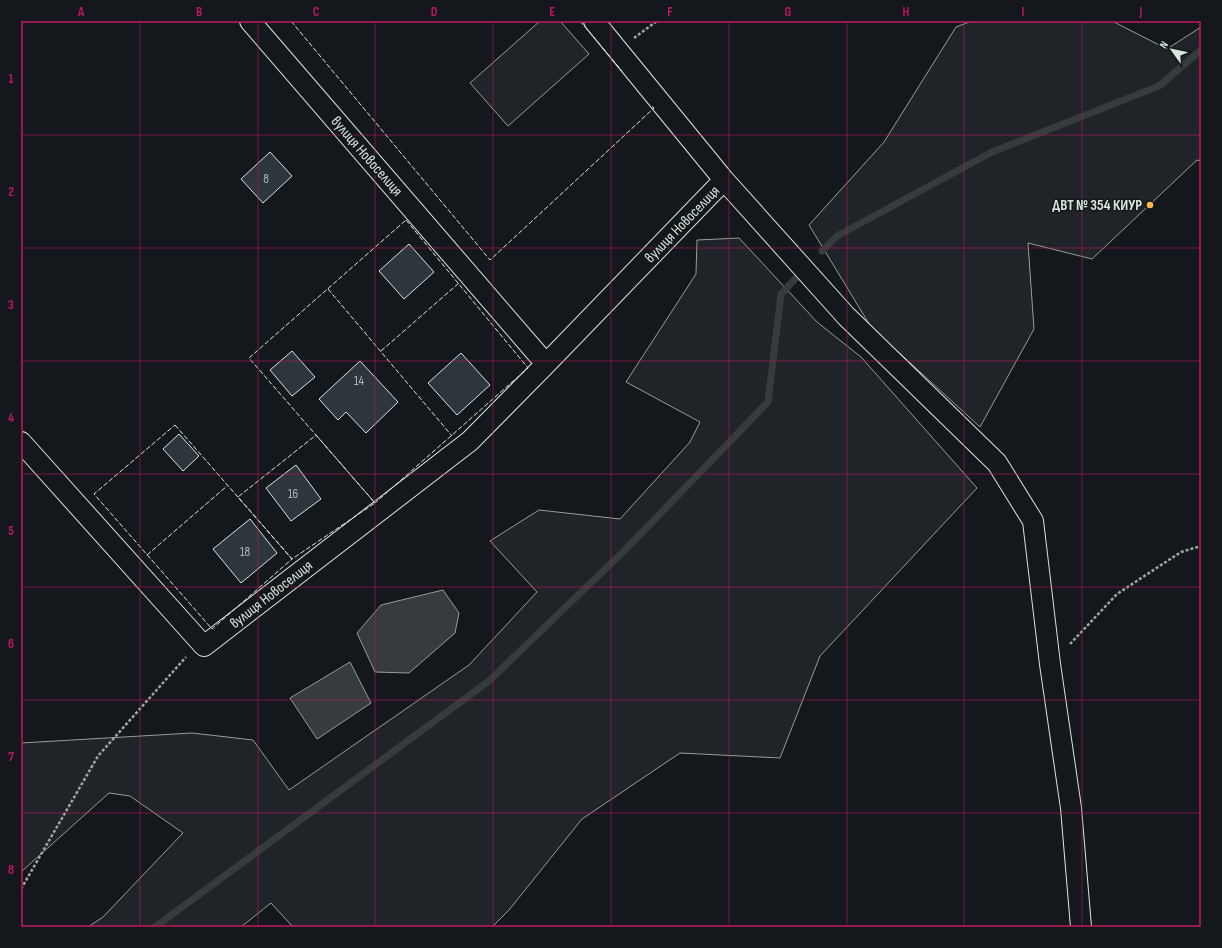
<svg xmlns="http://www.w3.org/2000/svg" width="1222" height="948" viewBox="0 0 1222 948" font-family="'Sofia Sans Condensed',sans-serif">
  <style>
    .green { fill: #202428; stroke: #939e99 }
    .water { fill: #363b3e; stroke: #939e99 }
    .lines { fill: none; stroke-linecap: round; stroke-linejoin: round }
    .stream { stroke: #363b3e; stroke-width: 7 }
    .building { fill: #2c363c; stroke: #d8e6dc }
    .minor-casing { stroke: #d8e6dc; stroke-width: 22 }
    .path { stroke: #9da8a2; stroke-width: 2.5; stroke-dasharray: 3 2; stroke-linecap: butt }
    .minor { stroke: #14181c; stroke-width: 20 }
    .fence { stroke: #d8e6dc; stroke-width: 1; stroke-dasharray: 5 2; stroke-linecap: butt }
    .grid { fill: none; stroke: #c2185b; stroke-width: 1; stroke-opacity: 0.55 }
    .poi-dot { fill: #ffb74d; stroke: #14181c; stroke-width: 1.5 }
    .labels { text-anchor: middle; stroke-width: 3; stroke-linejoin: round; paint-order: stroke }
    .number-label { font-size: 13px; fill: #adbab4 }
    .street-label { font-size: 15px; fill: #d8e6dc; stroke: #14181c }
    .poi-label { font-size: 15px; font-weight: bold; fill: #d8e6dc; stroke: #14181c; text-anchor: end }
    .neatline { fill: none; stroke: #c2185b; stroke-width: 1.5 }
    .grid-label { font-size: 13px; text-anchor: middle; font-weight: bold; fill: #c2185b }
  </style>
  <rect width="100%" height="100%" fill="#14181c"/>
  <path class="green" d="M540 21H560L589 54 508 126 470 83Z
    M972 21H1112L1167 49 1201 27V161L1197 160 1092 259 1028 243 1034 329 980 427 871 327 809 225 884 142 956 27Z
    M739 238 817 322 861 357 977 488 820 656 780 758 680 753 582 819 509 910 492 927H293L271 903 241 927H88L103 917 183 833 130 796 109 793 21 872V743L192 733 253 740 289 790 469 665 537 592 490 541 539 510 620 519 690 442 700 422 626 382 696 274 697 240Z"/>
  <path class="water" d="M443 590 459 613 455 633 409 673 375 672 357 633 381 605Z
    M350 662 371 703 317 739 290 698Z"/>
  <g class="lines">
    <path class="stream" d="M822 251 837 236 992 152 1159 86 1201 50
      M155 927 489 681 625 550 768 402 781 294 796 278"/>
  </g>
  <path class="building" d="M270 152 292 176 263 203 241 179Z
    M409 244 434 272 404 299 379 271Z
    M292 351 315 377 292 396 270 370Z
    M461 353 490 385 457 415 428 383Z
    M360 361 398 402 366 433 346 412 338 420 319 399Z
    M179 434 199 456 183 471 163 449Z
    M296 465 321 499 291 521 266 488Z
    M250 519 277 553 241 583 213 549Z"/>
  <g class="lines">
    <g class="minor-casing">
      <path id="minor" d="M250 21 546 364
        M594 21 724 180 846 316 997 463 1033 521 1050 664 1071 808 1081 927
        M21 442 204 646 470 441 546 364 724 180"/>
    </g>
    <path class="path" d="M634 38 657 21
      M1070 644 1117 594 1181 552 1201 546
      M21 889 98 756 186 657"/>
    <use href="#minor" class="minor"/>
    <path class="fence" d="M291 21 490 260 654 108 652 106
      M580 21 622 71
      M406 220 528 368 375 503 249 358Z
      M328 289 452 436
      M381 351 459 283
      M175 425 292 559 212 629 94 494Z
      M316 435 375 503 292 559 238 497Z
      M147 555 227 486"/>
  </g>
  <path class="grid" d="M140 21V927M258 21V927M375 21V927M493 21V927M611 21V927M729 21V927M847 21V927M964 21V927M1082 21V927M21 135H1201M21 248H1201M21 361H1201M21 474H1201M21 587H1201M21 700H1201M21 813H1201"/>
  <circle class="poi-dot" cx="1150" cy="205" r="4"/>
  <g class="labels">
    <g class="number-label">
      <text x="266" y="183">8</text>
      <text x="359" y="385">14</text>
      <text x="293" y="498">16</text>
      <text x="245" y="556">18</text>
    </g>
    <g class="street-label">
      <text transform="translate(367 156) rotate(49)" y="5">вулиця Новоселиця</text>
      <text transform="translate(682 224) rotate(-46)" y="5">вулиця Новоселиця</text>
      <text transform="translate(271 594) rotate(-38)" y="5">вулиця Новоселиця</text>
    </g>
    <g class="poi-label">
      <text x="1142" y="210">ДВТ № 354 КИУР</text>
    </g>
  </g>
  <rect width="1222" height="948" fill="none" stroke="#14181c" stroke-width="44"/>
  <g transform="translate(1172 50) rotate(303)" stroke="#14181c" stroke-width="3" paint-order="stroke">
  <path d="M0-3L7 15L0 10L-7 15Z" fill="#d8e6dc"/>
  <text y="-6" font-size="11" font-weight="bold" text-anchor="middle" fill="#d8e6dc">N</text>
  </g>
  <rect x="22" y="22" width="1178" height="904" class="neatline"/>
  <g class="grid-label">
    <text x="81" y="16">A</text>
    <text x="199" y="16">B</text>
    <text x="316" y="16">C</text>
    <text x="434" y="16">D</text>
    <text x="552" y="16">E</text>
    <text x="670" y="16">F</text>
    <text x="788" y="16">G</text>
    <text x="906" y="16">H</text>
    <text x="1023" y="16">I</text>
    <text x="1141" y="16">J</text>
    <text x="11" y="83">1</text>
    <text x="11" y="196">2</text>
    <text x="11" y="309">3</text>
    <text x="11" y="422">4</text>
    <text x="11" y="535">5</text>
    <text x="11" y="648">6</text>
    <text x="11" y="761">7</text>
    <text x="11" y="874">8</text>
  </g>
</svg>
